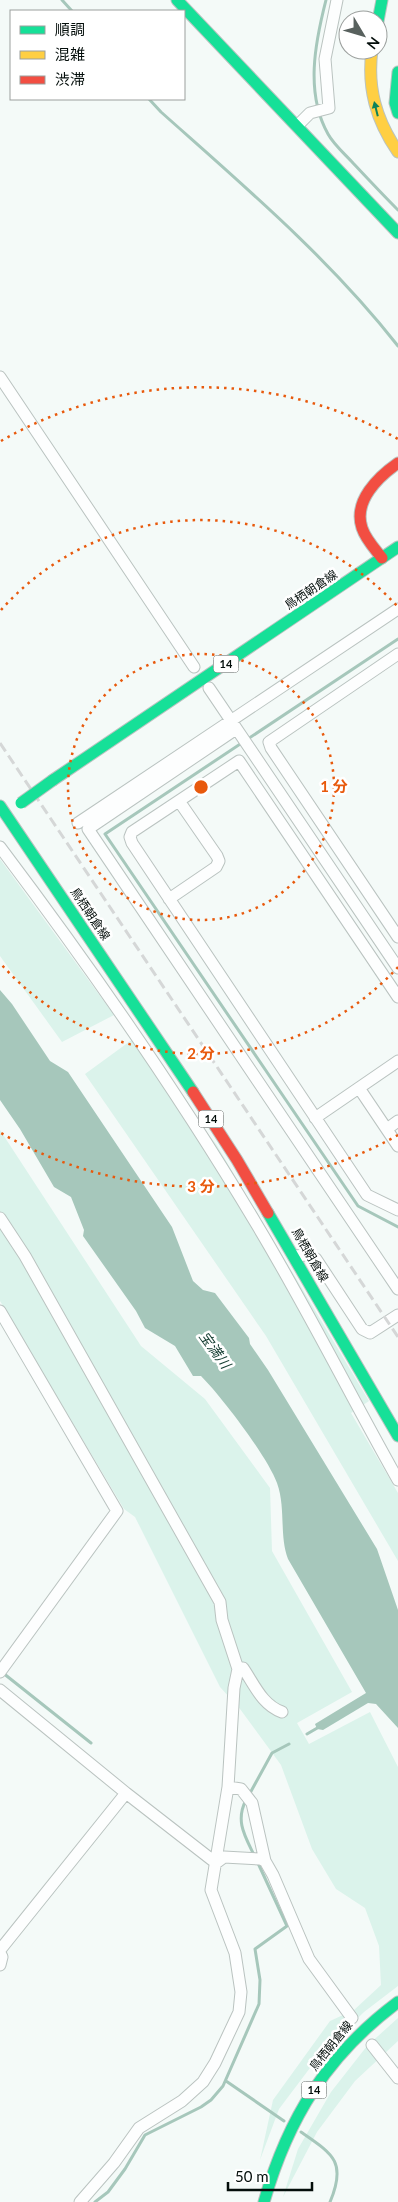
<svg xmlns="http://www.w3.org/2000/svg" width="398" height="2202" viewBox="0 0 398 2202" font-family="Lato,'Noto Sans JP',sans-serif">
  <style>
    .green { fill: #dbf3eb }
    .water { fill: #a6c7bb }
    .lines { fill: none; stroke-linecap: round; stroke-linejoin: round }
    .stream { stroke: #a6c7bb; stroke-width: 3 }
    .street-casing { stroke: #bac3c0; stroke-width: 13 }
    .fast-casing { stroke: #bac3c0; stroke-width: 13 }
    .slow-casing { stroke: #bac3c0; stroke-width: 13 }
    .jam-casing { stroke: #bac3c0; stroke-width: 13 }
    .street { stroke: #fdfefe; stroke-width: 11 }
    .fast { stroke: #16e098; stroke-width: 11 }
    .slow { stroke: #ffcf43; stroke-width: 11 }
    .jam { stroke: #f24e42; stroke-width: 11 }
    .rail { stroke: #d5d7d7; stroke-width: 3; stroke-dasharray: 10 5; stroke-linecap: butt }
    .fast-bridge-casing { stroke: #bac3c0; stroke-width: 13; stroke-linecap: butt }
    .fast-bridge { stroke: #16e098; stroke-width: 11 }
    .oneway { fill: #0e8259 }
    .ring { fill: none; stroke: #e8590c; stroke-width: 2.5; stroke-dasharray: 2.5 5 }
    .labels { text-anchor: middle; stroke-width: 5; stroke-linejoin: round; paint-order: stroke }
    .shield { fill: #fff; stroke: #4f5654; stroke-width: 1 }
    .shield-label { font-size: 11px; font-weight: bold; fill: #040e0b }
    .street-label { font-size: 12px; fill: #040e0b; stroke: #fff }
    .water-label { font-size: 14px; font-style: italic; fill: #113a2e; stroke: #fff }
    .centre { fill: #e8590c; stroke: #fff; stroke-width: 2.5 }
    .ring-label { font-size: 15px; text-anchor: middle; font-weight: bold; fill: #e8590c; stroke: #fff; stroke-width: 5; stroke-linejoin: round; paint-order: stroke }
  </style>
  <rect width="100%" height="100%" fill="#f4faf8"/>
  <path class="green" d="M0 859 114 1015 62 1042 0 956Z
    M133 1039 216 1144 369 1401 351 1413 398 1493V1561L266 1336 85 1074Z
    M0 1130 141 1346 205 1399 270 1488 272 1551 352 1692 297 1723 309 1744 370 1712 398 1767V1986L364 2012 319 2056 279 2109 260 2160 273 2100 330 2021 354 2010 381 1985 379 1946 365 1908 336 1889 312 1849 281 1765 240 1709 220 1687 135 1517 124 1509 0 1301Z
    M398 2018V2041L355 2081 317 2132 283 2197 298 2149 331 2092 367 2046Z"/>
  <path class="water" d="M0 990 12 1004 50 1061 68 1072 172 1227 193 1281 203 1290 215 1293 249 1338 250 1344 268 1370 377 1549 398 1610V1728L376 1704 368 1703 323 1730 317 1729 315 1724 366 1693 288 1559C279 1535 286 1508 277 1483 267 1456 221 1396 201 1376H193L175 1346 145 1328 136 1311 83 1236 84 1230 71 1197 54 1187 20 1129 0 1100Z"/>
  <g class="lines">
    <path class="stream" d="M62 0 72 11
      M326 0C315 43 305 93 328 134 334 145 345 154 353 163 368 179 383 195 398 210
      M149 99 161 112C244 186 329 258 398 346
      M398 639 105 834 358 1206 398 1227
      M3 1673 91 1743
      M307 1734 319 1727
      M249 1795 272 1753 289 1744
      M246 1800C235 1821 245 1836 254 1855
      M226 2081 284 2121
      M301 2132C333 2154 347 2162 330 2202
      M95 2202 108 2192 125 2169 145 2135 201 2107 211 2100 223 2086 259 2004 260 1980 255 1949 287 1926 257 1861"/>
    <g class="street-casing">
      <path id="street" d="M297 126 310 113 329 108 325 59 337 0
        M0 377 194 667
        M398 654 269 742 271 748 398 937
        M209 688 398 968
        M236 729 88 829 398 1289
        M78 823 398 609
        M0 847C92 969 179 1094 257 1225 307 1308 350 1395 398 1480
        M169 899 216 867 219 861 217 856 179 801
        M398 997 239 761 132 832 130 837 132 843 367 1195 398 1210
        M359 1088 398 1146
        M315 1118 398 1061
        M387 1129 398 1121
        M0 1218 25 1256 220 1602 222 1620 238 1669 234 1688 228 1787 211 1890 235 1953 241 1992 239 2012 215 2063 203 2082 182 2101 139 2128 114 2163 80 2202
        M294 1256 307 1255 316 1259 362 1329 370 1333 398 1315
        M0 1311 117 1511 0 1672
        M238 1669 243 1668C254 1684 262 1705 282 1712
        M0 1690 126 1793 216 1863
        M228 1787 241 1789 252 1803 265 1861
        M216 1863 224 1857 260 1859 265 1861 273 1875 309 1959 352 2018
        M0 1950 126 1793
        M0 1953 2 1957 0 1965
        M372 2045 398 2078"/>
    </g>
    <g class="fast-casing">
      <path id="fast" d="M177 0 398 233
        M378 21 382 0
        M398 72 395 103 398 113
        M53 780 398 547
        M0 806 193 1092
        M268 1213 398 1436
        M264 2202C288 2118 327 2055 398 2002"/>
    </g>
    <g class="slow-casing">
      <path id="slow" d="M372 50C367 88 376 120 398 152"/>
    </g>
    <g class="jam-casing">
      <path id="jam" d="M382 558C375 549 366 540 362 528 353 501 378 477 398 463
        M193 1092 237 1160 268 1213"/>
    </g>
    <use href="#street" class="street"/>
    <use href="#fast" class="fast"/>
    <use href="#slow" class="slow"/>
    <use href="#jam" class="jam"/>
    <path class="rail" d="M0 743 398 1337"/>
    <g class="fast-bridge-casing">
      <path id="fast-bridge" d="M21 803 53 780"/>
    </g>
    <use href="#fast-bridge" class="fast-bridge"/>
  </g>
  <defs><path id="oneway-solid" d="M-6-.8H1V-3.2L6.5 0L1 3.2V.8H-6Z" transform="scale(1.25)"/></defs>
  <use class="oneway" href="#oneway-solid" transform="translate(376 109) rotate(-104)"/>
  <g class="ring">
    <circle cx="201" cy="787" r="133"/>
    <path d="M398 967A267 267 0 0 1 1 964M1 610A267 267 0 0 1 398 607"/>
    <path d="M398 1135A400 400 0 0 1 1 1133M1 441A400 400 0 0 1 398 439"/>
  </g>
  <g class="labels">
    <g class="shield">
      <rect x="213.5" y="655.5" width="25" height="17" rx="4"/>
      <rect x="198.5" y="1110.5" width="25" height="17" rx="4"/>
      <rect x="301.5" y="2081.5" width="25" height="17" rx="4"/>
    </g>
    <g class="shield-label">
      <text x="226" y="668">14</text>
      <text x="211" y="1123">14</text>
      <text x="314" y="2094">14</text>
    </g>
    <g class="street-label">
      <text transform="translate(311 590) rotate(-34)" y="4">鳥栖朝倉線</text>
      <text transform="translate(90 914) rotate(56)" y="4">鳥栖朝倉線</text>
      <text transform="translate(310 1255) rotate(60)" y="4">鳥栖朝倉線</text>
      <text transform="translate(331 2046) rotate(-51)" y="4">鳥栖朝倉線</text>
    </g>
    <g class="water-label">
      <text transform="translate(215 1350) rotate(54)" y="5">宝満川</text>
    </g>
  </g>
  <circle cx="201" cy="787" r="8" class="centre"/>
  <g class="ring-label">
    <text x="334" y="792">1 分</text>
    <text x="201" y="1059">2 分</text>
    <text x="201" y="1192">3 分</text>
  </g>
  <rect x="10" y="10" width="175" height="90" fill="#ffffff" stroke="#9b9f9d"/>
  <rect x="20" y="26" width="25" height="8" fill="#16e098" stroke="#9b9f9d"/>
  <text x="55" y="35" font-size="15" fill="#040e0b">順調</text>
  <rect x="20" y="51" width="25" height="8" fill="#ffcf43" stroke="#9b9f9d"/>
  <text x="55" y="60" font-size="15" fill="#040e0b">混雑</text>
  <rect x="20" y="76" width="25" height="8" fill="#f24e42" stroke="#9b9f9d"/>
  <text x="55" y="85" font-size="15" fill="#040e0b">渋滞</text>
  <g transform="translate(363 35) rotate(128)"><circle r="24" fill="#ffffff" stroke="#9b9f9d"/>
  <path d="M0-4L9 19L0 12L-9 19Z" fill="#58615e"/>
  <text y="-8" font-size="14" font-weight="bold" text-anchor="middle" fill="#040e0b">N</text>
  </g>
  <path d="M228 2182v8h84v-8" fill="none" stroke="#040e0b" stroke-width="2.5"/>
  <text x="235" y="2182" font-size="15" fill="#040e0b" stroke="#ffffff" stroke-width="4" paint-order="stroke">50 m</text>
</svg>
